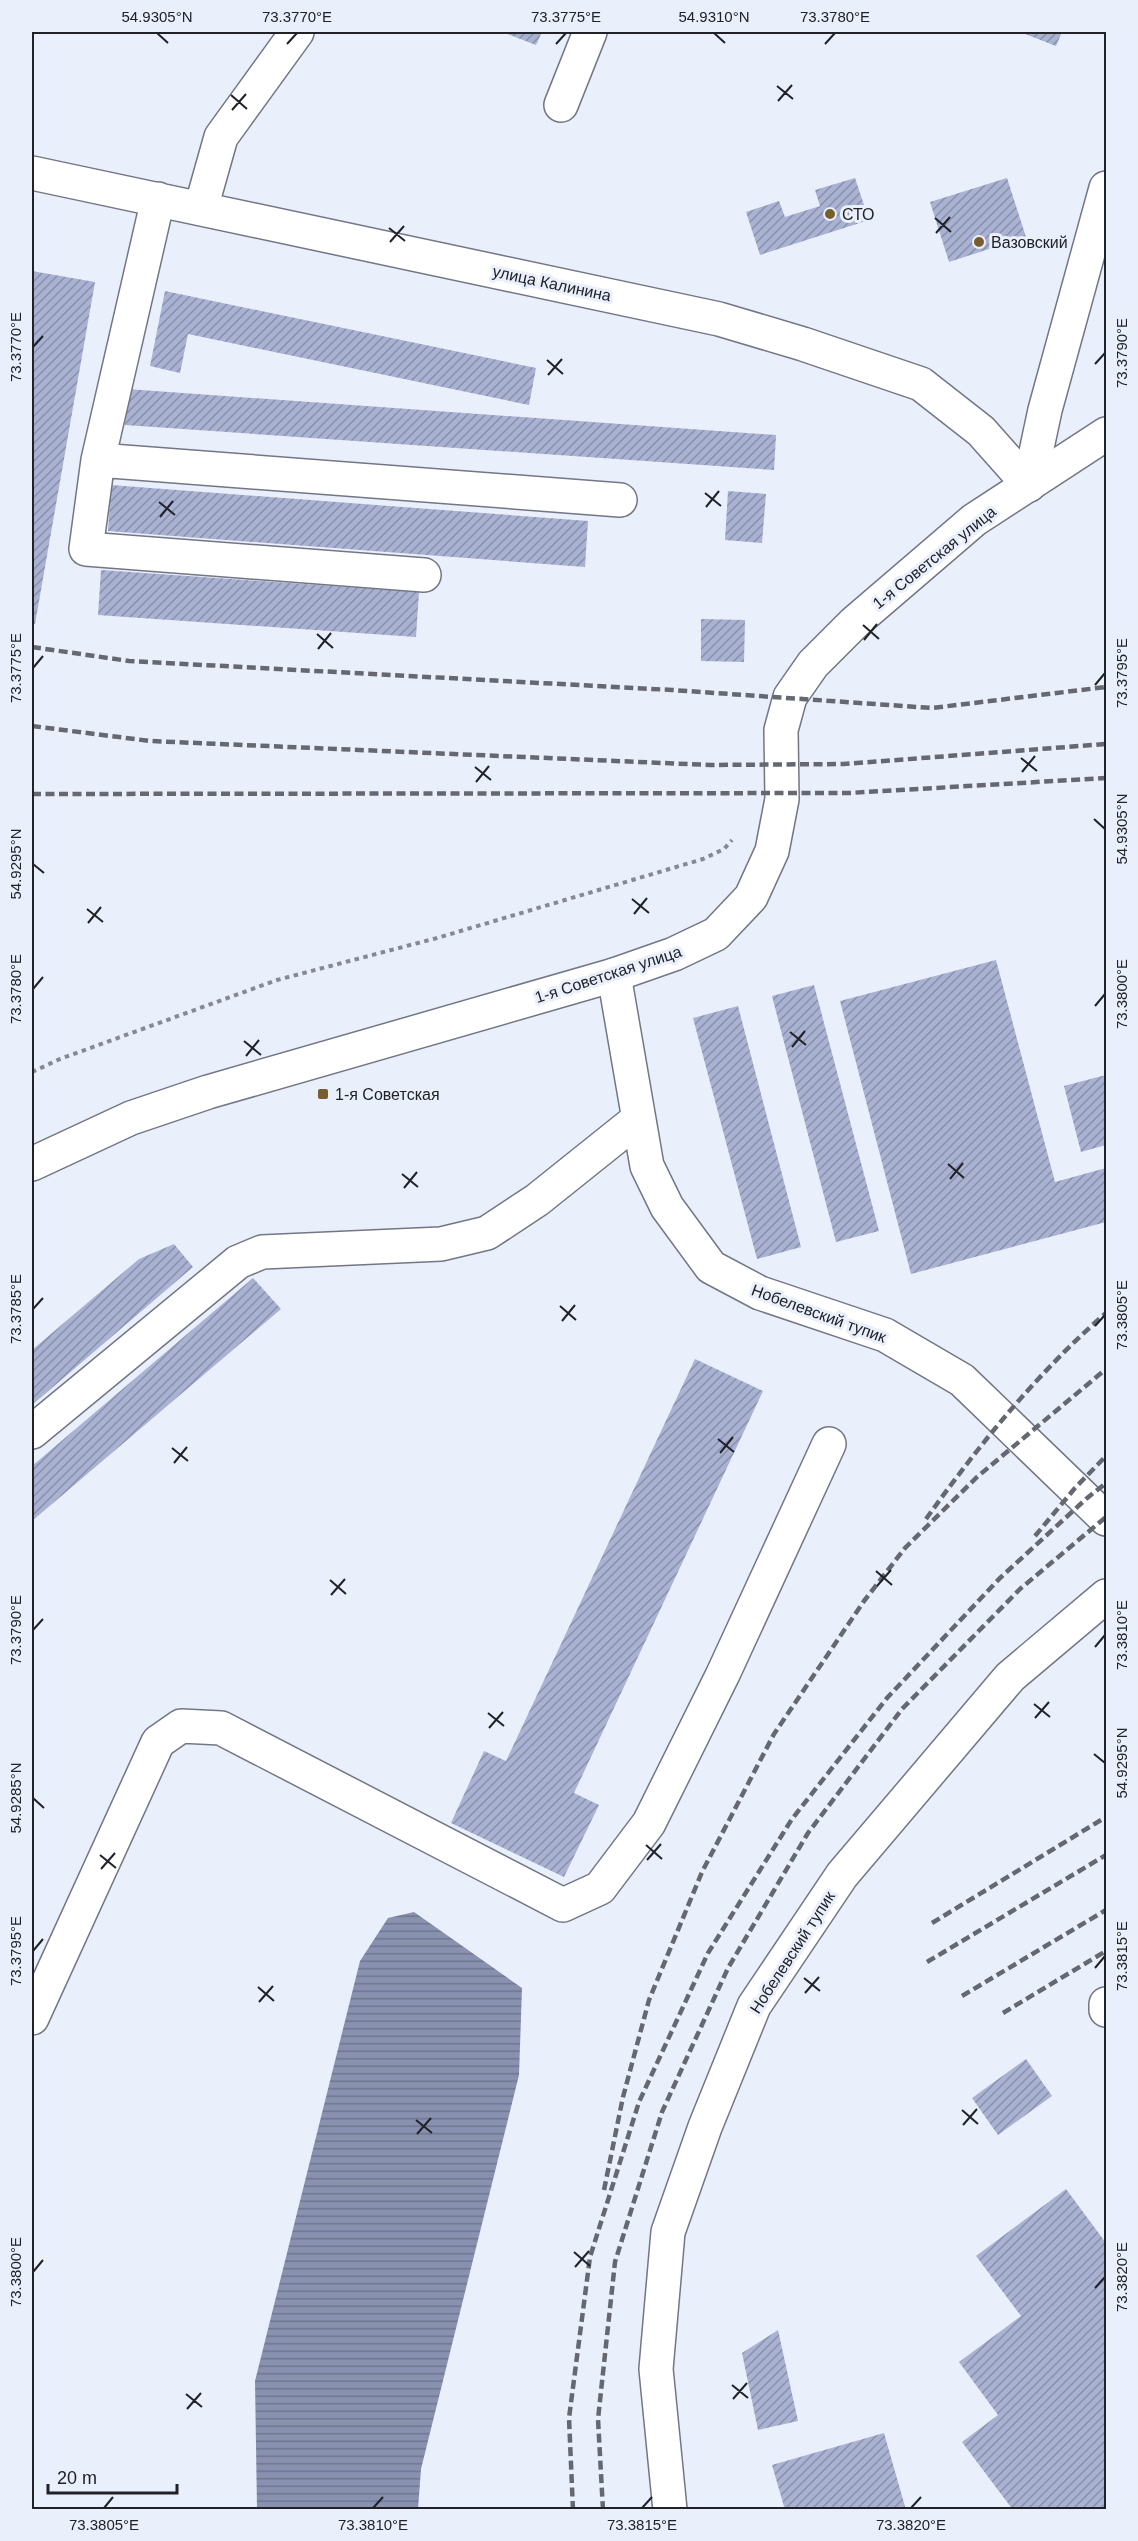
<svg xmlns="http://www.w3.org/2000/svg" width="1138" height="2541" viewBox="0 0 1138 2541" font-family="Arial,sans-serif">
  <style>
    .water { fill: url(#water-rules) }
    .building { fill: url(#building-hatch) }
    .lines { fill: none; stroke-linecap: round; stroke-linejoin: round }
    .minor-casing { stroke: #727685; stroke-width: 36 }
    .major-casing { stroke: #727685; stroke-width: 36 }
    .path { stroke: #868993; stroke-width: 4; stroke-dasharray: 4.5 4.5; stroke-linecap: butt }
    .minor { stroke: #fff; stroke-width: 33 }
    .major { stroke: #fff; stroke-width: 33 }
    .rail { stroke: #656870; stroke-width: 4.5; stroke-dasharray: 9 4.5; stroke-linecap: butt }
    .ticks { fill: none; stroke: #202228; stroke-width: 2 }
    .poi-dot { fill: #785e2f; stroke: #eaeffc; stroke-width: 2 }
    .labels { text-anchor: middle; stroke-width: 6; stroke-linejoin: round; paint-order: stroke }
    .poi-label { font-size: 16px; fill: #202228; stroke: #eaeffc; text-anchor: start }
    .street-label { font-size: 16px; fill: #202228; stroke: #eaeffc }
    .neatline { fill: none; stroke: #202228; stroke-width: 2 }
    .ticks-label { font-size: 15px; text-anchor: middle; fill: #202228 }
  </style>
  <defs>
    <pattern id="water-rules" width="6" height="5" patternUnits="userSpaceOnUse" patternTransform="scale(1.5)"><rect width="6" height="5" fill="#8891af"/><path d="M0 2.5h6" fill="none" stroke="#6f768e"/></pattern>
    <pattern id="building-hatch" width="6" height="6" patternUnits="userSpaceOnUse" patternTransform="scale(1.5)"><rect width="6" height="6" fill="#a9b2d2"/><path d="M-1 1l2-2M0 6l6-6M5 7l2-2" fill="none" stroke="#8990aa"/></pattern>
  </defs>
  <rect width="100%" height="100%" fill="#eaeffc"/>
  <path class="water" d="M414 1912 522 1988 519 2075 421 2469 418 2509H257L255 2381 360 1961 388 1918Z"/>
  <path class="building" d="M502 32H542L536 45Z
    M1020 32H1062L1056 46Z
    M855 178 869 220 760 255 746 212 779 201 785 217 820 206 815 190Z
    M1007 178 1026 237 949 262 930 202Z
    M32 271 95 282 35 624H32Z
    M165 291 536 368 529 405 188 334 180 373 150 366Z
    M127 389 776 435 774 470 125 425Z
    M111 485 588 521 585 567 108 531Z
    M728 491 766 494 762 543 725 540Z
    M101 570 419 592 416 637 98 615Z
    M701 619 745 620 744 662 701 661Z
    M996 960 1055 1182 1106 1168V1222L911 1274 840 1001Z
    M814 985 879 1231 836 1242 772 996Z
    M738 1006 801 1247 757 1259 693 1018Z
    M1106 1075V1145L1081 1152 1064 1086Z
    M174 1244 193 1267 32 1405V1350L139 1259Z
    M253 1278 281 1309 32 1521V1466Z
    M695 1359 763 1391 574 1793 599 1805 564 1877 451 1823 484 1751 506 1761Z
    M1026 2059 1052 2096 998 2135 972 2098Z
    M1066 2189 1106 2243V2510H1013L962 2442 998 2415 959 2362 1021 2316 976 2256Z
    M778 2330 798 2421 758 2430 742 2353Z
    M884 2433 906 2510H785L772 2465Z"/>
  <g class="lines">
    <g class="minor-casing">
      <path id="minor" d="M561 105 590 32
        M32 173 719 319 803 344 921 384 981 431 1029 485
        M158 199 98 460 86 549 424 575
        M201 208 221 137 297 32
        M98 460 620 500
        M1029 485 1045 410 1106 188
        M614 975 647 1166 667 1207 711 1267 760 1293 885 1335 962 1380 1106 1519
        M32 1432 238 1262 262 1252 441 1244 487 1233 537 1200 637 1120
        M1106 2004V2010
        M32 2018 158 1742 181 1726 221 1728 563 1905 600 1888 649 1823 723 1674 829 1444
        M670 2510 656 2369 668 2232 705 2127 754 2006 842 1875 1010 1677 1106 1596"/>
    </g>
    <g class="major-casing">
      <path id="major" d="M32 1164 131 1118 208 1092 614 975 674 954 716 934 751 897 772 851 782 799 781 730 790 697 813 664 854 623 974 520 1106 434"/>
    </g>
    <path class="path" d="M32 1072 60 1059 277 980 437 938 703 859 724 849 732 840"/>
    <use href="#minor" class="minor"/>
    <use href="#major" class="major"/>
    <path class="rail" d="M32 647 129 661 672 690 932 708 1106 687
      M32 726 150 741 710 765 844 764 1106 744
      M32 794 849 793 1106 778
      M926 1519C979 1445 1037 1373 1106 1313
      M1035 1536 1075 1488 1106 1456
      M932 1923 1106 1817
      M927 1962 1106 1855
      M962 1996 1106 1910
      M1003 2013 1106 1951
      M604 2190 623 2097 649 2000 702 1872 774 1734 864 1601 905 1548 977 1477 1106 1369
      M573 2510 569 2418 590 2257 639 2102 708 1953 792 1819 887 1698 1000 1578 1086 1499 1106 1483
      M603 2510 598 2419 615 2262 662 2112 728 1968 808 1833 902 1709 1020 1589 1106 1517"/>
  </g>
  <path class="ticks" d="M157 33 168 43M714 33 725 43M287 44 297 33M556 44 566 33M825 44 835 33M777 86 793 99M231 95 247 109M778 101 792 85M232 110 246 94M935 218 951 232M389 228 405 241M936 233 950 217M390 242 404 226M33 347 43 336M547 360 563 374M1095 364 1105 353M548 375 562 359M705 493 721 506M159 502 175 515M706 507 719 491M160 517 173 501M863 625 879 639M317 634 333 648M864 640 877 624M318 649 331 633M33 668 43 656M1095 685 1105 673M1021 758 1037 771M475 767 491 780M1022 772 1035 756M476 782 489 766M1094 819 1105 829M33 864 44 873M632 899 649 913M87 909 103 922M634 914 647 898M88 923 101 907M33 989 43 977M1095 1006 1105 994M790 1032 806 1045M244 1041 261 1055M792 1047 805 1031M246 1056 259 1040M948 1164 964 1178M402 1174 418 1187M950 1179 963 1163M404 1188 417 1172M560 1306 576 1320M33 1309 43 1298M562 1321 575 1305M1095 1326 1105 1315M718 1439 734 1452M172 1448 188 1461M720 1453 733 1437M174 1463 187 1447M876 1571 892 1585M330 1580 346 1594M877 1586 891 1570M331 1595 345 1579M33 1630 43 1619M1095 1647 1105 1635M1034 1704 1050 1717M488 1713 504 1726M1035 1718 1049 1702M489 1728 503 1712M1094 1754 1105 1763M33 1798 44 1808M646 1845 662 1859M100 1855 116 1868M647 1860 661 1844M101 1869 115 1853M33 1951 43 1939M1095 1968 1105 1956M804 1978 820 1991M258 1987 274 2001M805 1993 819 1977M259 2002 273 1986M962 2110 978 2124M416 2120 432 2133M963 2125 977 2109M417 2134 431 2118M574 2252 590 2266M575 2267 589 2251M33 2272 43 2260M1095 2288 1105 2277M732 2385 748 2398M186 2394 202 2407M733 2399 747 2383M187 2409 201 2393M104 2508 113 2497M373 2508 383 2497M642 2508 652 2497M911 2508 921 2497"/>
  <g class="poi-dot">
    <circle cx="830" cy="214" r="6"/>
    <circle cx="979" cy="242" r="6"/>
    <rect x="317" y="1088" width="12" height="12" rx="3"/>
  </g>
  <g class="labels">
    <g class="poi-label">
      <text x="842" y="220">СТО</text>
      <text x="991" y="248">Вазовский</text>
      <text x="335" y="1100">1-я Советская</text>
    </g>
    <g class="street-label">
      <text transform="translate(552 283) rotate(12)" y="6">улица Калинина</text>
      <text transform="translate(934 557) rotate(-39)" y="6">1-я Советская улица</text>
      <text transform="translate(608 974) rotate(-18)" y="6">1-я Советская улица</text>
      <text transform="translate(819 1313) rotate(20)" y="6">Нобелевский тупик</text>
      <text transform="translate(792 1952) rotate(-57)" y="6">Нобелевский тупик</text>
    </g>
  </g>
  <rect width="1138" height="2541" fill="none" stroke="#eaeffc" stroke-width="66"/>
  <path d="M48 2484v9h129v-9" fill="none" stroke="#202228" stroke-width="3"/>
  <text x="57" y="2484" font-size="18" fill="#202228" stroke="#eaeffc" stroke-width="4.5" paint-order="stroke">20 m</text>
  <rect x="33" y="33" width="1072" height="2475" class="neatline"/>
  <g class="ticks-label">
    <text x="157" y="22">54.9305°N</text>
    <text x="297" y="22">73.3770°E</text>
    <text x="566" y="22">73.3775°E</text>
    <text x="714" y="22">54.9310°N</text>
    <text x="835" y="22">73.3780°E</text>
    <text transform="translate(16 347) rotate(-90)" y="5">73.3770°E</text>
    <text transform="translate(1122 353) rotate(-90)" y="5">73.3790°E</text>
    <text transform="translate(16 668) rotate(-90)" y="5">73.3775°E</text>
    <text transform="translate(1122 673) rotate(-90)" y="5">73.3795°E</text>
    <text transform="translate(1122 829) rotate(-90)" y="5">54.9305°N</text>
    <text transform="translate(16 864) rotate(-90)" y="5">54.9295°N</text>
    <text transform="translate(16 989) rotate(-90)" y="5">73.3780°E</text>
    <text transform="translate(1122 994) rotate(-90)" y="5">73.3800°E</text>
    <text transform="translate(16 1309) rotate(-90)" y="5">73.3785°E</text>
    <text transform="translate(1122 1315) rotate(-90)" y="5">73.3805°E</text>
    <text transform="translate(16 1630) rotate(-90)" y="5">73.3790°E</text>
    <text transform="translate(1122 1635) rotate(-90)" y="5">73.3810°E</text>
    <text transform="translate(1122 1763) rotate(-90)" y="5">54.9295°N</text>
    <text transform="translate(16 1798) rotate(-90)" y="5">54.9285°N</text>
    <text transform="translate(16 1951) rotate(-90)" y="5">73.3795°E</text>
    <text transform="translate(1122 1956) rotate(-90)" y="5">73.3815°E</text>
    <text transform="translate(16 2272) rotate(-90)" y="5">73.3800°E</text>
    <text transform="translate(1122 2277) rotate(-90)" y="5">73.3820°E</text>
    <text x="104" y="2530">73.3805°E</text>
    <text x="373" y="2530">73.3810°E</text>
    <text x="642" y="2530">73.3815°E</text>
    <text x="911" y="2530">73.3820°E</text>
  </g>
</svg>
